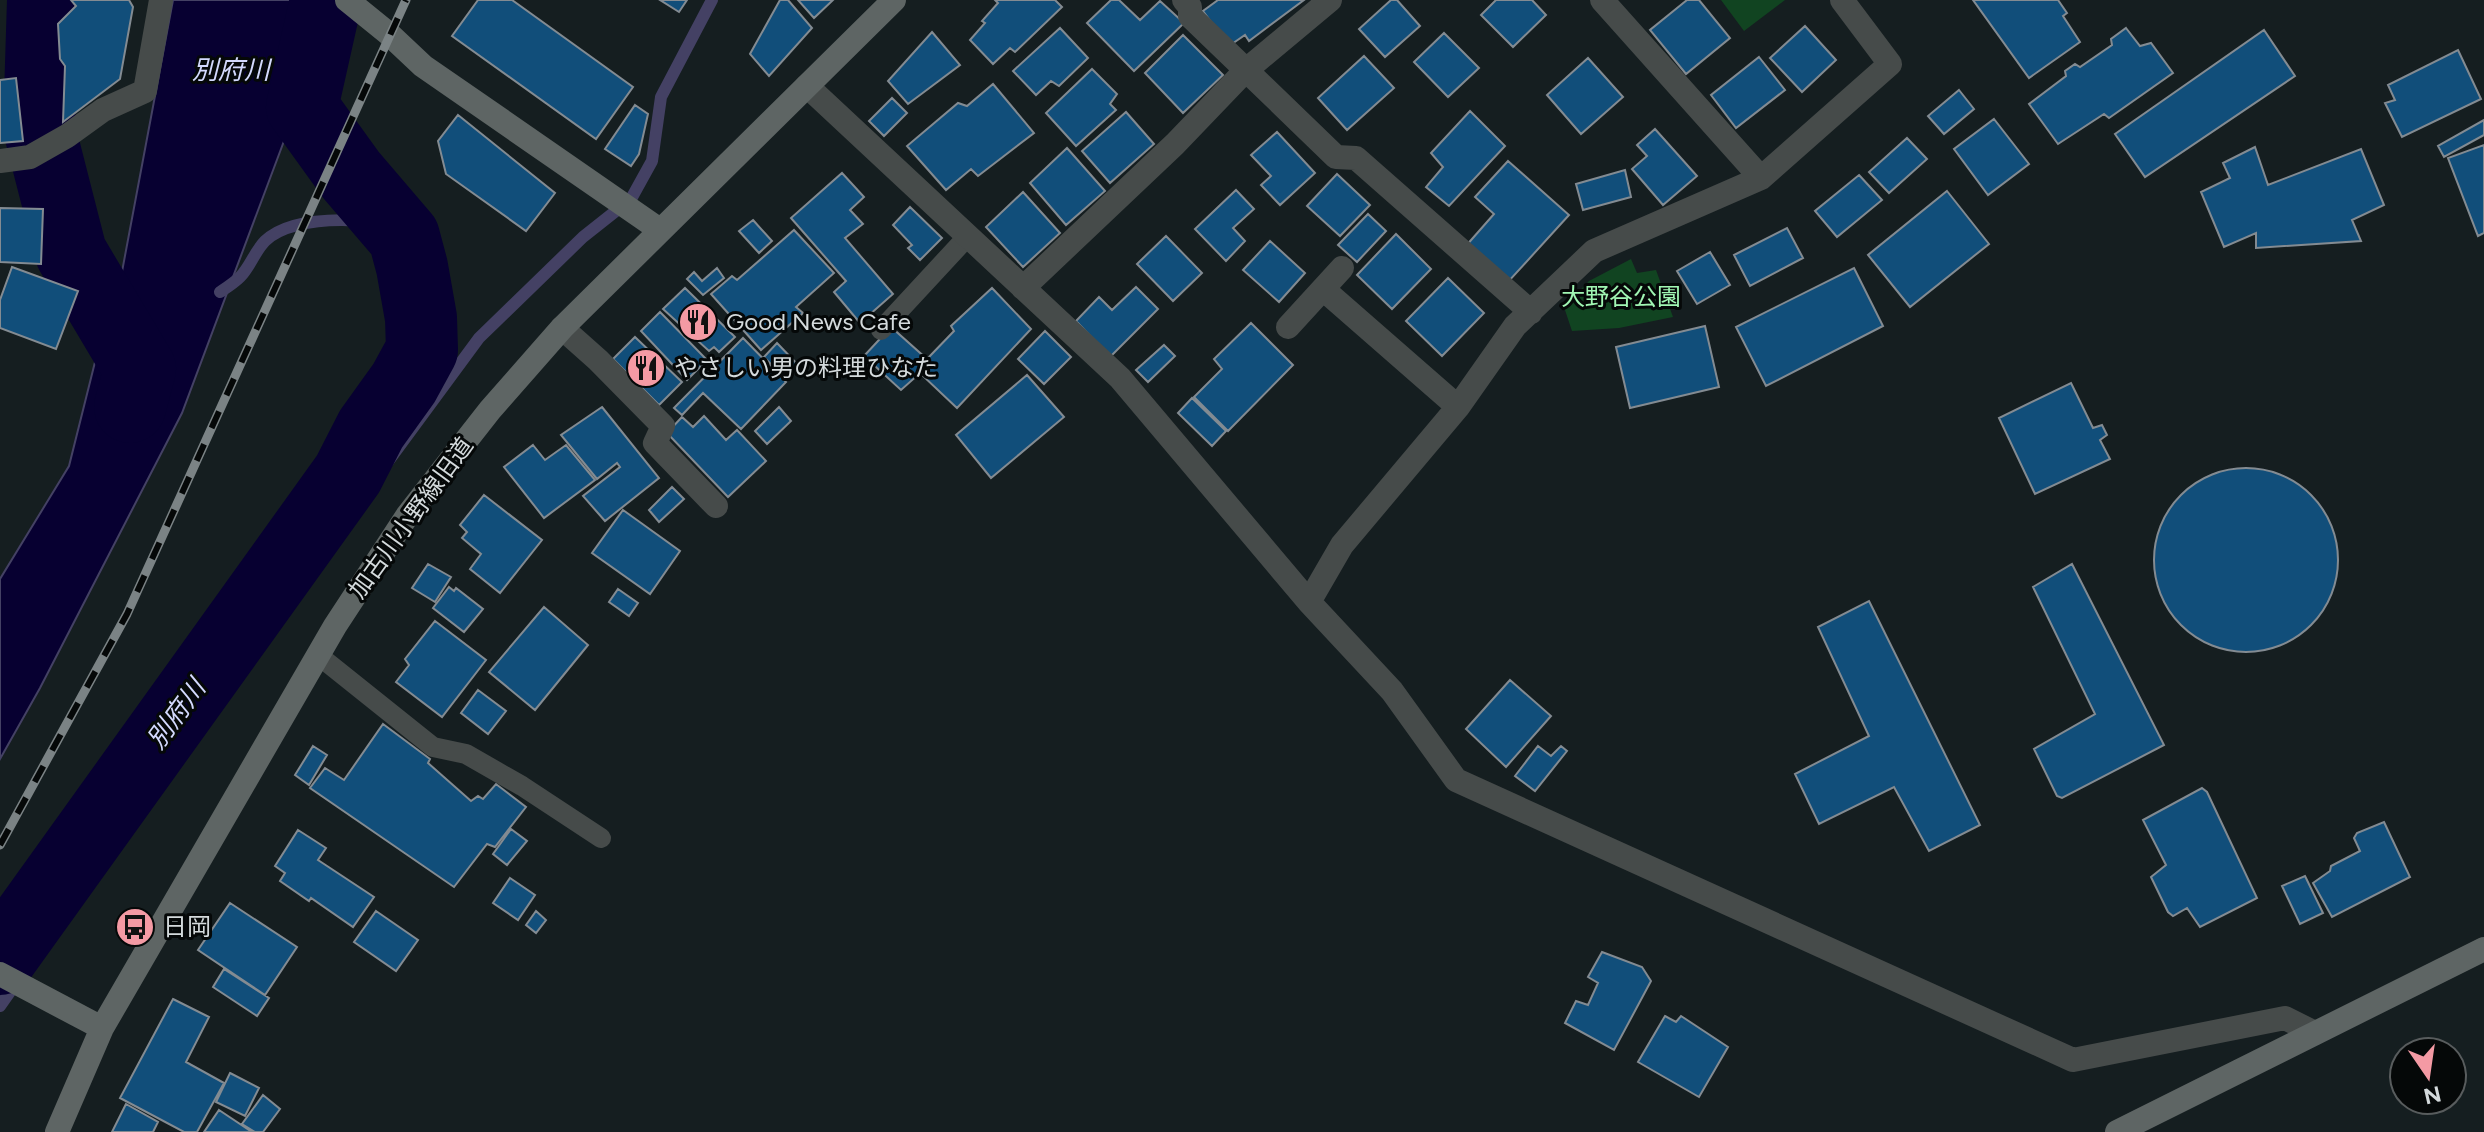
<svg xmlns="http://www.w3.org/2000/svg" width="2484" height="1132" viewBox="0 0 2484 1132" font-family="Figtree,'Noto Sans JP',sans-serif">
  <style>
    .green { fill: #114421 }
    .water { fill: #070031; stroke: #444164; stroke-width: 2 }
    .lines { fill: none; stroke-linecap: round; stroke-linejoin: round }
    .stream { stroke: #444164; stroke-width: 12 }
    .river { stroke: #070031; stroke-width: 72 }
    .building { fill: #114e7a; stroke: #838b92; stroke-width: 2 }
    .lane { stroke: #464b4a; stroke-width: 20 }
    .street { stroke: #464b4a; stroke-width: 24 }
    .secondary { stroke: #5e6564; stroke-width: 24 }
    .rail-casing { stroke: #7b8385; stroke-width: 9 }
    .rail { stroke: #050808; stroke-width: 6; stroke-dasharray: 18; stroke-linecap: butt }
    .labels { text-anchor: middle; stroke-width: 6; stroke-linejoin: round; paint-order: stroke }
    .park-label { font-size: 24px; fill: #a0f6b3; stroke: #050808 }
    .poi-label { font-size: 24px; fill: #d4dadc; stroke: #050808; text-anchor: start }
    .street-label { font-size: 24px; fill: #d4dadc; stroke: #050808 }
    .water-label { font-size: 26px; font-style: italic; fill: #d3d9fd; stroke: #050808 }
  </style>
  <rect width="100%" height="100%" fill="#151e20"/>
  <path class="green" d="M1721 0H1785L1744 31Z
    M1631 259 1637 273 1656 270 1673 317 1619 328 1572 331 1564 307 1589 281Z"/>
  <path class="water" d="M173 0H317L290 125 182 413 40 688 0 759V579L69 466 98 350 118 293Z"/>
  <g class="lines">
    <path class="stream" d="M312 106 319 82
      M330 113 322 103 341 30
      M369 157 418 222 427 243 443 317
      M220 292C226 288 234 283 240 277 250 267 255 251 265 241 296 211 385 218 422 233
      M1 976 351 486 380 432 429 359 431 343 428 304 411 228 359 166
      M0 1006 275 615 479 338 583 237 631 199 652 161 661 97 712 0"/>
    <path class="river" d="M43 0 39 128 71 253 140 369 130 407
      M0 959 348 474 371 429 404 383 422 350 421 318 412 267 404 237 351 175 302 107 326 0"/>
  </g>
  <path class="building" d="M71 0H129L133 7 120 79 63 122 65 66 60 59 58 24 76 6Z
    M478 0H512L633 87 596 139 452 36Z
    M660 0H687L679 12Z
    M780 0H788L812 28 769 76 750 54Z
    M798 0H833L814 18Z
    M995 0H1055L1062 7 1015 52 1010 48 993 64 970 40 985 23 982 21 998 3Z
    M1111 0H1119L1140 20 1160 1 1184 23 1134 71 1087 23Z
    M1218 0H1304L1249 41 1245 35 1229 46 1203 11Z
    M1391 0H1397L1420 26 1385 57 1359 29Z
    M1496 0H1532L1546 15 1513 47 1481 15Z
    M1687 0H1699L1730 38 1686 74 1650 30Z
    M1973 0H2058L2067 13 2063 16 2080 42 2029 78Z
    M1805 26 1836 60 1802 92 1770 58Z
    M1060 28 1088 58 1059 86 1051 81 1036 95 1013 71Z
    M2126 28 2140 46 2151 43 2173 73 2109 118 2104 114 2058 144 2029 104 2066 76 2065 71 2075 64 2080 67 2112 45 2111 39Z
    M2264 30 2295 76 2145 177 2115 134Z
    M932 32 960 65 908 104 888 81Z
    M1444 33 1479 68 1448 97 1414 62Z
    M1183 35 1223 75 1183 113 1145 73Z
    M2458 50 2481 99 2402 137 2385 103 2395 100 2388 85Z
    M1364 56 1394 88 1347 130 1318 98Z
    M1759 57 1785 90 1736 128 1711 95Z
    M1588 58 1623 97 1581 134 1547 95Z
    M1092 69 1117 94 1110 104 1116 110 1076 146 1046 113Z
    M16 78 23 141 0 143V80Z
    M993 84 1034 133 978 176 971 169 946 190 907 146 958 103 967 106Z
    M1959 90 1974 109 1944 134 1928 116Z
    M892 98 907 113 884 136 869 121Z
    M635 105 648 114 639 154 631 166 605 149Z
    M1470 111 1505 146 1449 206 1426 187 1443 167 1431 153Z
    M1126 112 1154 144 1110 183 1082 151Z
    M458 115 555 193 526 231 446 174 438 141Z
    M1994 119 2029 164 1988 195 1954 149Z
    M2484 120V135L2444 157 2438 146Z
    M1655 129 1697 176 1663 205 1632 169 1647 156 1637 145Z
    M1277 132 1315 173 1280 205 1261 185 1271 176 1251 155Z
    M1907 138 1927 159 1889 193 1869 172Z
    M2484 145V233L2478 236 2448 158Z
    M2255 147 2268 185 2361 149 2384 205 2352 220 2361 241 2256 248V233L2224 247 2201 192 2230 178 2223 163Z
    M1067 148 1105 191 1066 225 1030 183Z
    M1508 161 1569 215 1508 282 1465 247 1494 214 1475 197Z
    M1625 170 1631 197 1583 210 1576 184Z
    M842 173 864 197 850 210 863 224 845 238 893 294 860 323 834 292 846 281 791 218Z
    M1337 174 1370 205 1340 236 1307 206Z
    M1859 175 1882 200 1837 237 1815 211Z
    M1236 190 1254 209 1233 228 1245 241 1226 261 1195 229Z
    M1947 191 1989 244 1910 307 1868 255Z
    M1023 192 1060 233 1023 267 986 227Z
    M910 207 942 238 920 260 908 248 912 245 893 225Z
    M0 208 43 209 41 264 0 262Z
    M1368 214 1386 231 1357 262 1338 245Z
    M753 220 772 241 759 253 739 231Z
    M1787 228 1803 258 1750 286 1734 255Z
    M794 230 834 273 796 307 803 313 761 350 711 294 732 276 737 280Z
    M1396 234 1431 269 1392 309 1357 275Z
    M1166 236 1202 273 1173 301 1137 264Z
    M1270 241 1305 273 1279 302 1243 270Z
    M1710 252 1730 285 1697 304 1677 271Z
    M12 267 78 291 56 349 0 328V300Z
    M717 268 724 278 703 295 687 279 694 272 702 281Z
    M1854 268 1883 326 1766 386 1736 327Z
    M1448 278 1484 313 1442 356 1406 321Z
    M1136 287 1158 309 1110 357 1076 321 1099 297 1112 310Z
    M685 288 735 337 719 352 714 347 709 351 663 309Z
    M992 288 1031 329 957 408 920 373 901 390 864 356 891 327 927 359 954 331 951 326Z
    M660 312 707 360 687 380 641 331Z
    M1251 323 1293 365 1228 431 1194 397 1222 369 1214 359Z
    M1705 326 1719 387 1630 408 1616 347Z
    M1045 331 1071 357 1044 384 1018 359Z
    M635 337 682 382 659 405 613 359Z
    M743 338 786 382 741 429 703 393 682 415 674 408Z
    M777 343 800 367 786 380 764 357Z
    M1164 345 1175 356 1148 382 1136 370Z
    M1027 375 1064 417 991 478 956 435Z
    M2071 383 2093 428 2102 425 2107 435 2100 440 2110 459 2035 494 1999 418Z
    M1192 398 1226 431 1212 446 1178 413Z
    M602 407 659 478 605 521 583 496 620 467 617 463 597 479 561 435Z
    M779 407 791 421 767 444 755 431Z
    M704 416 726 440 737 430 766 461 728 497 667 433 682 417 693 427Z
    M533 445 545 460 566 445 595 480 544 518 504 467Z
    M2154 560a92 92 0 1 1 184 0a92 92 0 1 1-184 0Z
    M672 487 684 499 659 522 649 510Z
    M484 495 542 540 500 593 470 569 481 554 462 538 467 532 460 525Z
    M623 510 680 551 650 594 592 553Z
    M428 564 451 577 435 602 412 588Z
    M2072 564 2164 745 2062 798 2057 796 2034 749 2095 714 2033 587Z
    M449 587 454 591 456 588 483 609 464 632 433 608Z
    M618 589 638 603 629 616 609 602Z
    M1869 601 1980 825 1929 851 1894 787 1819 824 1795 774 1869 736 1818 627Z
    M544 607 588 645 535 710 489 672Z
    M435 621 486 660 442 717 396 682 409 665 405 659Z
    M1510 680 1551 716 1506 767 1466 729Z
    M478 690 506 711 488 734 461 713Z
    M383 724 430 759 428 763 471 801 478 796 483 799 496 784 526 807 495 847 487 844 454 887 310 788 325 768 344 780Z
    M313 746 327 755 309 785 295 775Z
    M1538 746 1551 756 1561 746 1567 751 1535 791 1515 776Z
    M2202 788 2207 792 2257 898 2200 927 2187 908 2173 916 2168 912 2151 877 2166 865 2143 820Z
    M2384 822 2410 877 2332 917 2313 883 2330 871 2331 866 2360 851 2354 838 2357 833Z
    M511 829 527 841 507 865 493 854Z
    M298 830 326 848 318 860 374 897 353 927 311 898 309 901 280 881 285 873 275 866Z
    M2305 876 2323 913 2300 924 2282 886Z
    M510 878 535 895 518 920 493 903Z
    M230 903 297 947 265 995 198 950Z
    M376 911 418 940 396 971 354 942Z
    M536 911 546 920 536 933 526 925Z
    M1602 952 1642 967 1651 981 1614 1050 1565 1023 1576 1001 1588 1005 1598 983 1588 977Z
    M224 969 269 998 257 1016 213 987Z
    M173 999 209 1017 186 1062 224 1083 197 1132H184L120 1098Z
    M1665 1016 1676 1022 1681 1016 1728 1047 1699 1097 1638 1062Z
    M230 1073 259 1088 245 1116 216 1102Z
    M263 1095 280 1109 263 1132H255L242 1124Z
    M126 1104 158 1122 153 1132H112Z
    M219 1110 252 1132H204Z"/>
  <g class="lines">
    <path class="lane" d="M881 330 968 236
      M318 655 433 747 466 754 522 786 601 838"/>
    <path class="street" d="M1184 0 1190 7V16L1336 157 1356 158 1531 312
      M1602 0 1761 178
      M807 86 1120 378 1309 602 1392 691 1456 780 2073 1060 2285 1018 2315 1033
      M0 161 30 157 67 136 103 110 145 91 161 0
      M1023 288 1175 144 1245 71 1330 0
      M1323 289 1458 407
      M1288 327 1342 268
      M562 328 598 360 663 426 655 443 716 506
      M1309 602 1342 545 1458 407 1515 326 1594 251 1761 178 1890 64 1842 0"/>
    <path class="secondary" d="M347 0 389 34 423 66 660 230
      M0 974 102 1028
      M57 1132 102 1028 335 626 407 516 490 410 562 328 894 0
      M2117 1132 2484 949"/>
    <g class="rail-casing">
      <path id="rail" d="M0 845 127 614 406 0"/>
    </g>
    <use href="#rail" class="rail"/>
  </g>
  <defs>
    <g id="restaurant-disc" transform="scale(2)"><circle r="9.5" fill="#f49aa4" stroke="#050808"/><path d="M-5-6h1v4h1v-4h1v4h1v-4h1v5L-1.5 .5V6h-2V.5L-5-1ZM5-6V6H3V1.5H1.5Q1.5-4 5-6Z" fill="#111"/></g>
    <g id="bus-disc" transform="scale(2)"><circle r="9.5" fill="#f49aa4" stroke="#050808"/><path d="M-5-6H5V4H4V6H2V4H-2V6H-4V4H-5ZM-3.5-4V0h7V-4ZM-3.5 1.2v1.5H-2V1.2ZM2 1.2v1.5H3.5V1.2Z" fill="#111"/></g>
  </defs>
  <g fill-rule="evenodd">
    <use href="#restaurant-disc" x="698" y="322"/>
    <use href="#restaurant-disc" x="646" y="368"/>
    <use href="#bus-disc" x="135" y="927"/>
  </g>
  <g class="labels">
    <g class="park-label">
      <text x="1621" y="305">大野谷公園</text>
    </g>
    <g class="poi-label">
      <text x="726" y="330">Good News Cafe</text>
      <text x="674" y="376">やさしい男の料理ひなた</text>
      <text x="163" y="935">日岡</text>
    </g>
    <g class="street-label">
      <text transform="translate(411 518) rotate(-54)" y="8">加古川小野線旧道</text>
    </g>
    <g class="water-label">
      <text x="231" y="79">別府川</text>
      <text transform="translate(176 714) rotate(-54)" y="9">別府川</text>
    </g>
  </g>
  <g transform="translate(2428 1076) rotate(167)"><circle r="38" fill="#050808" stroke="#585c5d" stroke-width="2"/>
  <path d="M0-6L14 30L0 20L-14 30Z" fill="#f49aa4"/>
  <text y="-12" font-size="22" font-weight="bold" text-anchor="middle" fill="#d4dadc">N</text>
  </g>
</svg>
